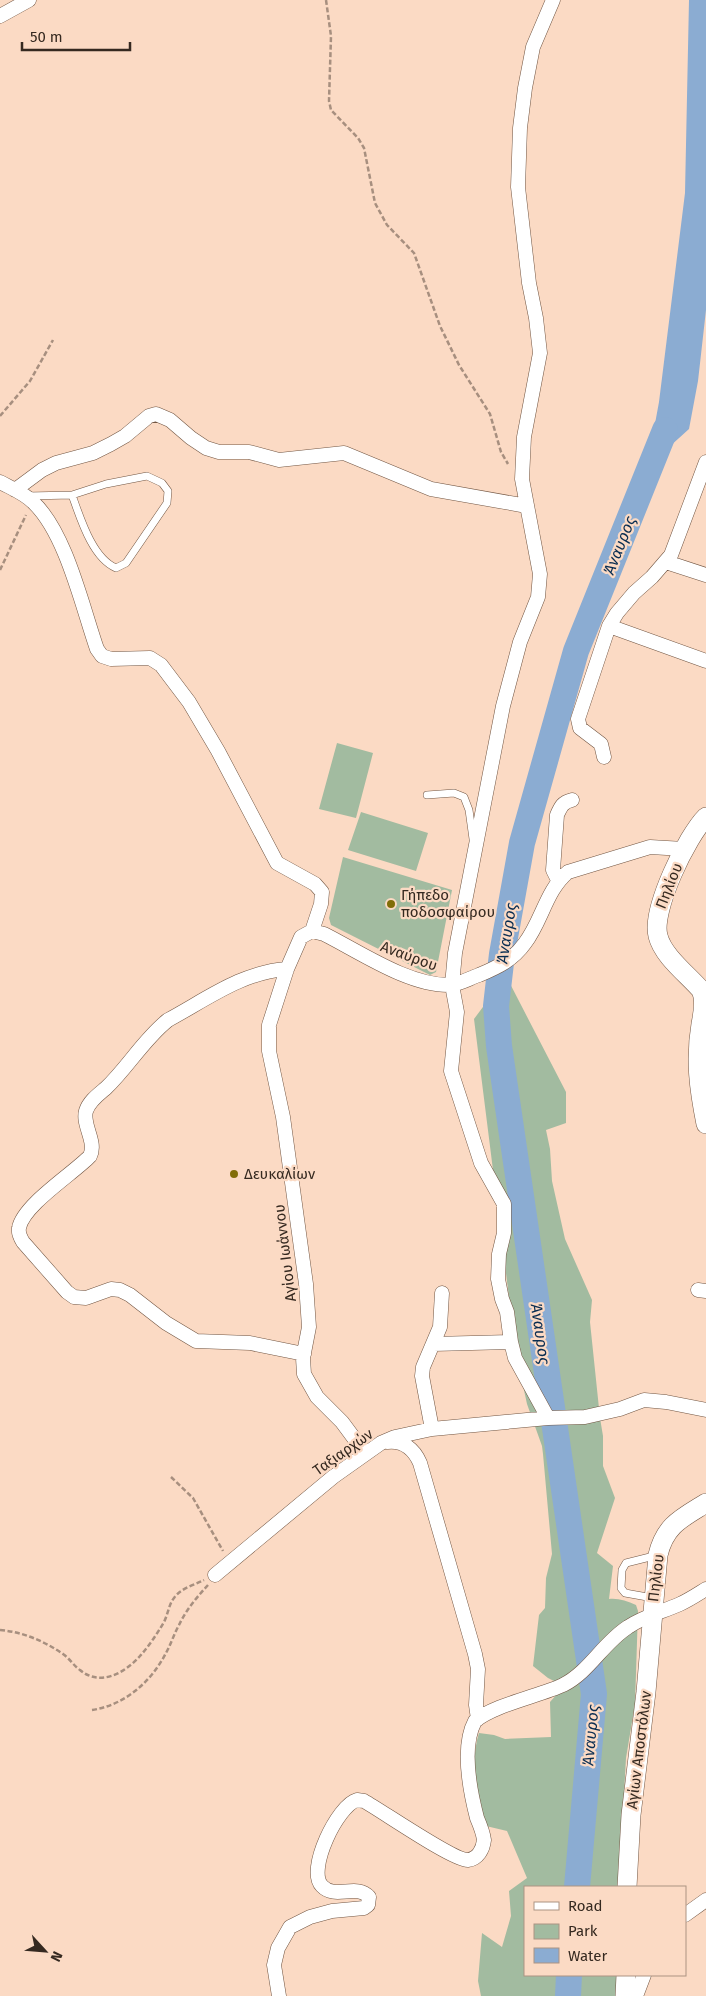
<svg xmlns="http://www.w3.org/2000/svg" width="706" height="1996" viewBox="0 0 706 1996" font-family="'Fira Sans',sans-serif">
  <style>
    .green { fill: #a2bba0 }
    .water { fill: #8bacd2 }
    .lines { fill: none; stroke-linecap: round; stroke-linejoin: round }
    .river { stroke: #8bacd2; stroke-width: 26 }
    .lane-casing { stroke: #725643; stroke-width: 8 }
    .street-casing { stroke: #725643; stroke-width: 15 }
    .secondary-casing { stroke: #725643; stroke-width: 20 }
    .path { stroke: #a78f7f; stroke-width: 2.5; stroke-dasharray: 5 2.5; stroke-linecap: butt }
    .lane { stroke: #fff; stroke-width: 7 }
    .street { stroke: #fff; stroke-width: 14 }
    .secondary { stroke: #fff; stroke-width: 19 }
    .poi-dot { fill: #816d08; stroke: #fbdac4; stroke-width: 2 }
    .labels { text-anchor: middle; stroke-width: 4.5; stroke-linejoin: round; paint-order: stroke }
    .street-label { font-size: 15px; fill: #352920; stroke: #fbdac4 }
    .poi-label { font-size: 15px; fill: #352920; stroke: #fbdac4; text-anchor: start }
    .water-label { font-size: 16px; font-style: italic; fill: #092d51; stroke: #fbdac4 }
  </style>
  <rect width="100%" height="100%" fill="#fbdac4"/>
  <path class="green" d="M337 743 373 753 356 818 319 809Z
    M361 812 428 833 416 871 348 850Z
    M343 857 452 890 436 972 430 975 331 925 329 918Z
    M506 976 566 1092V1123L546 1130 550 1149 552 1181 565 1239 592 1300 590 1322 600 1418 603 1436V1466L615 1498 597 1553 613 1566 609 1599C618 1598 627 1601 636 1605L638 1611 635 1704 626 1758 619 1887H525V1975H618V1996H481L478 1981 482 1933 502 1947 511 1916 509 1891 527 1878 507 1831 486 1826C478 1796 469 1764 479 1733L494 1735 505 1739 551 1737 550 1702 558 1693 556 1682 548 1678 533 1666 539 1615 545 1608 546 1578 552 1554 543 1454 542 1446 527 1404 516 1353 474 1019Z"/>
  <path class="water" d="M689 0H706V310L698 381 689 429 647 467 659 402 685 193Z"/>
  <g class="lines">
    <path class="river" d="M577 1887 594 1694 499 1046 496 1006 502 954 522 843 576 651 665 430
      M568 1996 569 1975"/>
    <g class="lane-casing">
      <path id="lane" d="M28 496 72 495 106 484 147 476 162 483 168 491 167 503 126 563 116 568C92 558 80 517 72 495
        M427 795 454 793 464 797 469 810 473 839
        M653 1598 625 1593 621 1588 622 1570 626 1563 658 1555"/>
    </g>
    <g class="street-casing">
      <path id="street" d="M553 0 533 47 525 88 520 128 518 187 529 283 536 318 540 353 524 437 522 479 540 574 538 597 520 642 503 706 455 953 452 985 457 1012 451 1071 481 1163 504 1204V1233L499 1254 498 1279 502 1299 507 1312 511 1342 515 1358 548 1418 585 1417 620 1409 644 1400 666 1402 706 1410
        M0 16 29 0
        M0 482C11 488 24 493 33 502 66 533 82 606 97 649L102 656 111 659 150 658 161 665 189 702 218 751 277 863 315 884 322 892 321 904 312 931 301 937 287 969 269 1025V1051L283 1117 306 1284 309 1327 303 1358 304 1374 317 1397 342 1422 365 1453
        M15 490 42 470 56 463 93 453 111 444 125 436 149 416 156 414 170 420 191 438 206 448 219 452H249L279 460 344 453 431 489 527 506
        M666 562 706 575
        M609 626 706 661
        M604 757 601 744 580 728 578 719 609 626 617 613 634 593 652 577 671 555 706 462
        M558 880 553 870 557 815C561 806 563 802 572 800
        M312 931 324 934C360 952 409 986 450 985 460 984 470 978 479 975 498 967 513 960 525 943 542 921 546 890 568 872L650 847 684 849
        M287 969C242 972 207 999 168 1020 144 1039 128 1067 106 1088 99 1094 89 1101 86 1111 82 1125 97 1142 90 1156 74 1173 23 1205 19 1228 18 1233 20 1237 23 1242L67 1292 74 1297 86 1298 111 1289 120 1290 130 1295 166 1323 196 1341 250 1343 304 1354
        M698 1290 706 1291
        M433 1344 511 1342
        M432 1429 422 1376 423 1367 440 1327 442 1293
        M387 1442C403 1440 414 1449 420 1463L475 1654 478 1669 476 1705 478 1719
        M215 1575 333 1477 381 1443 395 1437 432 1429 548 1418
        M685 1915 706 1900
        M279 1996 274 1965 278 1948 290 1927 310 1917 332 1911 364 1908 368 1905 369 1897C357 1883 335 1900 322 1886 306 1870 338 1805 357 1800L364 1801C382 1811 454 1861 468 1860 478 1859 483 1849 484 1840 483 1832 480 1825 477 1818 470 1791 461 1747 475 1721 494 1705 539 1696 563 1685 589 1672 603 1643 628 1627 644 1616 662 1612 680 1604 689 1600 698 1594 706 1589
        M636 1996 644 1975"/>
    </g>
    <g class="secondary-casing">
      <path id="secondary" d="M706 817C687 836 651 910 658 936 663 956 687 974 701 990 706 1000 703 1013 701 1024 695 1059 699 1089 706 1124
        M627 1887 631 1815 646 1692 658 1555C665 1525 682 1518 706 1503
        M625 1996 626 1975"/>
    </g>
    <path class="path" d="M326 0 331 36 329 101 331 110 358 138 364 148 375 203 387 225 414 253 440 326 459 365 490 414 501 452 508 464
      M0 416 30 381 53 340
      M0 570 26 515
      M171 1477 193 1498 223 1551
      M0 1630C23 1632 44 1641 63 1654 70 1659 74 1666 80 1670 100 1687 125 1673 140 1656 149 1646 157 1634 164 1622 168 1614 169 1604 174 1598 181 1588 194 1585 204 1580
      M92 1710C125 1705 151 1682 166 1653 171 1644 174 1634 179 1625 186 1610 197 1597 208 1585"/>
    <use href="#lane" class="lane"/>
    <use href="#street" class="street"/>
    <use href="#secondary" class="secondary"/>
  </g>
  <g class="poi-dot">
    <circle cx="391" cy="904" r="5"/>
    <circle cx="234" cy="1174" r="5"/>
  </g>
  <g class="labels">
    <g class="street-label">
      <text transform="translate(669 886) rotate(-68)" y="5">Πηλίου</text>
      <text transform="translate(409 956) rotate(20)" y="5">Αναύρου</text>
      <text transform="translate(285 1253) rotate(-97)" y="5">Αγίου Ιωάννου</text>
      <text transform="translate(343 1452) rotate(-35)" y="5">Ταξιαρχών</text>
      <text transform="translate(656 1578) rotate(-83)" y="5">Πηλίου</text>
      <text transform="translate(639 1750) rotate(-83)" y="5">Αγίων Αποστόλων</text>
    </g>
    <g class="poi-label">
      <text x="401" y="900">Γήπεδο<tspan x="401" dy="17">ποδοσφαίρου</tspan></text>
      <text x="244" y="1179">Δευκαλίων</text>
    </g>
    <g class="water-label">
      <text transform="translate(619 545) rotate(-68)" y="6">Άναυρος</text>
      <text transform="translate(506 933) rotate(-81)" y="6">Άναυρος</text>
      <text transform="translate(541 1334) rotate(82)" y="6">Άναυρος</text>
      <text transform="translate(590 1735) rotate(-85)" y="6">Άναυρος</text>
    </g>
  </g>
  <rect x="524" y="1886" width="162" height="90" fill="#fbdac4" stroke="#ac9382"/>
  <rect x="534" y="1902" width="25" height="8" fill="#ffffff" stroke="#ac9382"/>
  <text x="568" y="1911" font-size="15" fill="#352920">Road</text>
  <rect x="534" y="1924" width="25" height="15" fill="#a2bba0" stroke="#ac9382"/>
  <text x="568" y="1936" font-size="15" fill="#352920">Park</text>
  <rect x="534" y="1948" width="25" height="15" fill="#8bacd2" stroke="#ac9382"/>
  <text x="568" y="1961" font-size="15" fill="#352920">Water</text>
  <g transform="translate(45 1951) rotate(116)" stroke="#fbdac4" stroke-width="4" paint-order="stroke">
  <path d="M0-4L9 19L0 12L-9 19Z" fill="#352920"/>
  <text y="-8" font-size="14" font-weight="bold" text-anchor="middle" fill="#352920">N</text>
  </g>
  <path d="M22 42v8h108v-8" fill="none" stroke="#352920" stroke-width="2.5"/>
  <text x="30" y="42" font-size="15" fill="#352920" stroke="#fbdac4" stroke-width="4" paint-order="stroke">50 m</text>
</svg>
